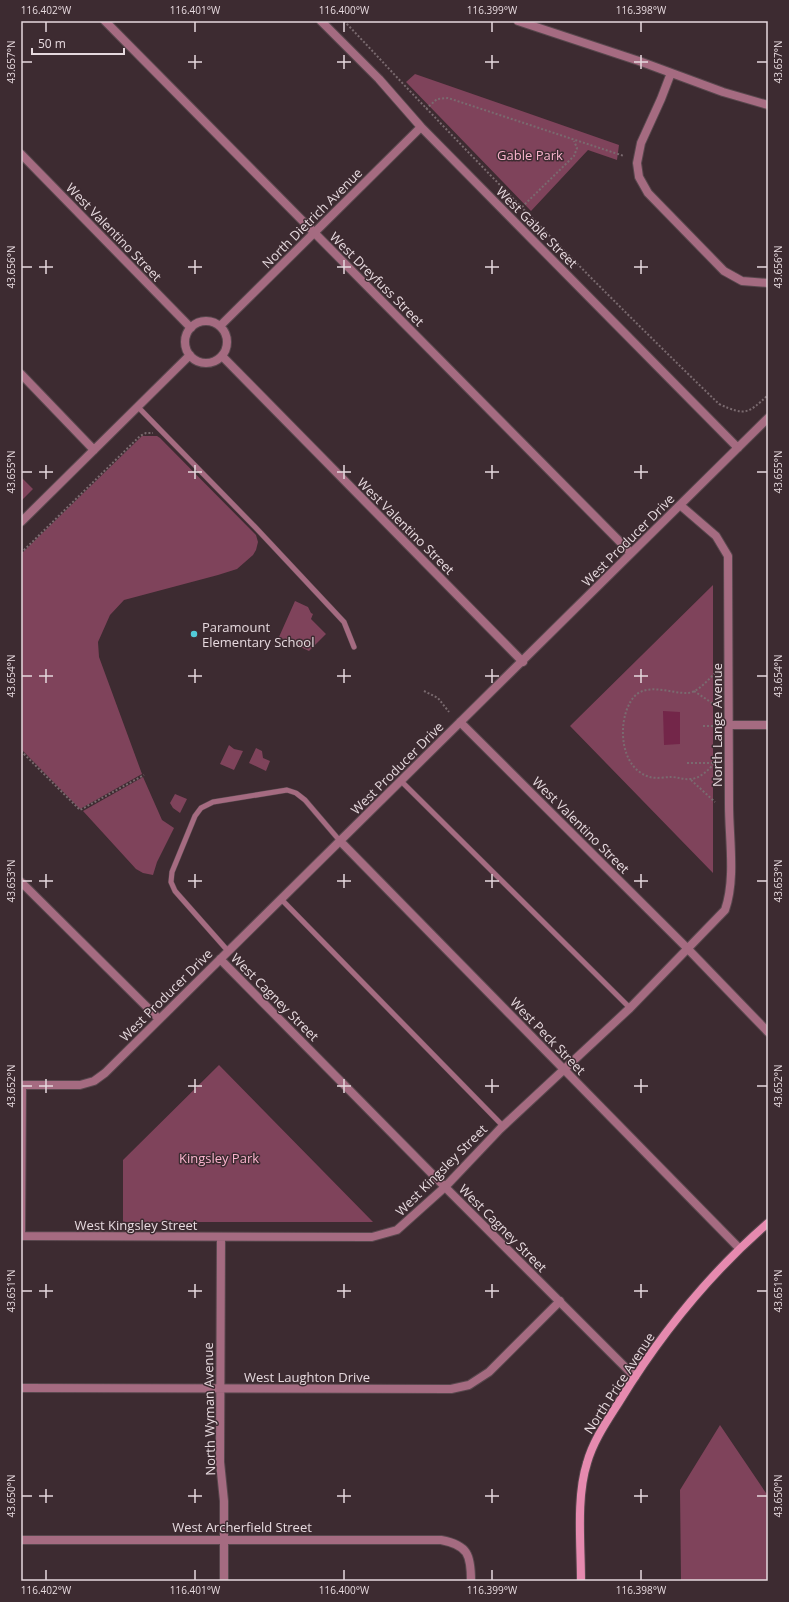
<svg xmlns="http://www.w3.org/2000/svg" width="789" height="1602" viewBox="0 0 789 1602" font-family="'Open Sans',sans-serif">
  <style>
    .green { fill: #7f435b }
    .water { fill: #732649 }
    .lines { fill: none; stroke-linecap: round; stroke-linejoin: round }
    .lane-casing { stroke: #58474d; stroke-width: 6 }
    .street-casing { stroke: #58474d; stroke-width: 10 }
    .secondary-casing { stroke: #58474d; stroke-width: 10 }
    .path { stroke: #7a6a6f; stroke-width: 2; stroke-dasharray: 2 2; stroke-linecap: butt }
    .lane { stroke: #a56b81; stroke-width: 5 }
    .street { stroke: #a56b81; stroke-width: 8 }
    .secondary { stroke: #e68aaf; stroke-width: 8 }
    .ticks { fill: none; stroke: #e6d9de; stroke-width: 1.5 }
    .poi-dot { fill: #52cbd8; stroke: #3d2b31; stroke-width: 1.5 }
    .labels { text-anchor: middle; stroke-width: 3; stroke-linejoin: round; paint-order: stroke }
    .park-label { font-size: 13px; fill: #fbb5ce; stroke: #3d2b31 }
    .street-label { font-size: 13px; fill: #e6d9de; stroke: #3d2b31 }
    .poi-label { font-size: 13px; fill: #e6d9de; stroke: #3d2b31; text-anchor: start }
    .neatline { fill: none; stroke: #e6d9de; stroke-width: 1.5 }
    .ticks-label { font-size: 10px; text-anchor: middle; fill: #e6d9de }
  </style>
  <rect width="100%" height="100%" fill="#3d2b31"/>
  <path class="green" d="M415 74 619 145 617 160 588 150 531 211 406 82Z
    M142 436H157L160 438 256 535 258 542 256 550 253 555 237 569 218 575 124 600 110 615 98 642 99 657 142 774 80 809 21 749V554Z
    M21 477 33 489 21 501Z
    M713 585V873L570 726Z
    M295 601 308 607 311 613 313 614 311 619 326 634 309 651 279 637Z
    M229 745 234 749 243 751 234 770 220 764Z
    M256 748 262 751 263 758 270 761 266 771 249 763Z
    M143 777 162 820 174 828 157 862 153 875 143 873 136 869 83 811Z
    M175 794 187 799 180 813 173 808 170 803Z
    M219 1065 373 1222H123V1160Z
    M720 1425 768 1496V1581H681L680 1490Z"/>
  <path class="water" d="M663 711 680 712V744L664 745Z"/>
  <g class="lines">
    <g class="lane-casing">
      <path id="lane" d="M138 407 256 528 344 622 354 647
        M401 781 630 1008
        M281 899 503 1126
        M228 951 175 891 171 882 172 872 195 816 201 808 213 802 287 790 296 793 305 800 340 841"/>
    </g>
    <g class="street-casing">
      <path id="street" d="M105 21 631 553
        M321 21 379 79 421 127 738 448
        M518 21 639 61 723 92 768 105
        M671 73 661 99 641 143 637 163 639 177 648 193 724 271 742 281 768 283
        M21 154 191 328
        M185 342a21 21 0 1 1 42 0a21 21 0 1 1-42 0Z
        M220 326 421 127
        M222 356 523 662
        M21 374 94 450
        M21 522 190 355
        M460 722 687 948 768 1032
        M729 725H768
        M340 841 739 1248
        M21 882 159 1019
        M220 959 445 1187 635 1377
        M21 1085H80L94 1081 105 1073 768 418
        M21 1236 372 1237 397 1230 445 1187 500 1129 630 1008 725 910C736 879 729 838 729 805 729 722 728 639 728 556L716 536 680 505
        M21 1236 22 1085
        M221 1237 220 1462 224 1501V1581
        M21 1388 451 1389 469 1385 489 1372 560 1301
        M21 1540H441C468 1545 471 1555 471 1581"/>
    </g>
    <g class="secondary-casing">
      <path id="secondary" d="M581 1581C581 1545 576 1497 587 1463 593 1441 607 1421 619 1402 660 1335 709 1274 768 1223"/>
    </g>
    <path class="path" d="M344 21C372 50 399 80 427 109 522 209 620 308 719 404 745 416 748 414 768 395
      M426 109 437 99 448 98 624 156
      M522 207 574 156 577 148 574 141
      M21 553 140 436 146 433H153
      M715 673C708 680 698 692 688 693 671 694 643 680 631 701 617 723 620 769 650 777 656 779 665 777 671 777 678 777 684 780 690 779 700 779 708 770 715 763
      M424 691 438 698 449 712
      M694 691 715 705
      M703 726H715
      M21 751 80 810 144 775
      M687 763H714
      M691 780 715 802"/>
    <use href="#lane" class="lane"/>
    <use href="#street" class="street"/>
    <use href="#secondary" class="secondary"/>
  </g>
  <path class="ticks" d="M46 22V32M195 22V32M344 22V32M492 22V32M641 22V32M195 55V69M344 55V69M492 55V69M641 55V69M22 62H32M188 62H202M337 62H351M485 62H499M634 62H648M757 62H767M46 260V274M195 260V274M344 260V274M492 260V274M641 260V274M22 267H32M39 267H53M188 267H202M337 267H351M485 267H499M634 267H648M757 267H767M46 465V479M195 465V479M344 465V479M492 465V479M641 465V479M22 472H32M39 472H53M188 472H202M337 472H351M485 472H499M634 472H648M757 472H767M46 669V683M195 669V683M344 669V683M492 669V683M641 669V683M22 676H32M39 676H53M188 676H202M337 676H351M485 676H499M634 676H648M757 676H767M46 874V888M195 874V888M344 874V888M492 874V888M641 874V888M22 881H32M39 881H53M188 881H202M337 881H351M485 881H499M634 881H648M757 881H767M46 1079V1093M195 1079V1093M344 1079V1093M492 1079V1093M641 1079V1093M22 1086H32M39 1086H53M188 1086H202M337 1086H351M485 1086H499M634 1086H648M757 1086H767M46 1284V1298M195 1284V1298M344 1284V1298M492 1284V1298M641 1284V1298M22 1291H32M39 1291H53M188 1291H202M337 1291H351M485 1291H499M634 1291H648M757 1291H767M46 1489V1503M195 1489V1503M344 1489V1503M492 1489V1503M641 1489V1503M22 1496H32M39 1496H53M188 1496H202M337 1496H351M485 1496H499M634 1496H648M757 1496H767M46 1570V1580M195 1570V1580M344 1570V1580M492 1570V1580M641 1570V1580"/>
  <circle class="poi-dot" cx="194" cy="634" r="4"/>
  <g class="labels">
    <g class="park-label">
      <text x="530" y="160">Gable Park</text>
      <text x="219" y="1163">Kingsley Park</text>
    </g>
    <g class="street-label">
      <text transform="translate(312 218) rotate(-45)" y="5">North Dietrich Avenue</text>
      <text transform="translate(537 227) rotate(45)" y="5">West Gable Street</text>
      <text transform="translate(114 232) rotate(46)" y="5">West Valentino Street</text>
      <text transform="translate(377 279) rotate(45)" y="5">West Dreyfuss Street</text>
      <text transform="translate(406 526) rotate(45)" y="5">West Valentino Street</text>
      <text transform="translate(628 540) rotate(-45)" y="5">West Producer Drive</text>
      <text transform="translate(717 725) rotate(-90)" y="5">North Lange Avenue</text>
      <text transform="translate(397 768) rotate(-45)" y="5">West Producer Drive</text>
      <text transform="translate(581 825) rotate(45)" y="5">West Valentino Street</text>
      <text transform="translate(166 995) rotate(-45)" y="5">West Producer Drive</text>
      <text transform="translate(275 997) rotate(45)" y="5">West Cagney Street</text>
      <text transform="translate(548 1036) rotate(46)" y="5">West Peck Street</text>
      <text transform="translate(441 1170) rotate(-45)" y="5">West Kingsley Street</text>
      <text x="136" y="1230">West Kingsley Street</text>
      <text transform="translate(503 1228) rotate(45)" y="5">West Cagney Street</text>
      <text x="307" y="1382">West Laughton Drive</text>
      <text transform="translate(619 1383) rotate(-57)" y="5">North Price Avenue</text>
      <text transform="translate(209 1409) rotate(-91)" y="5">North Wyman Avenue</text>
      <text x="242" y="1532">West Archerfield Street</text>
    </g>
    <g class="poi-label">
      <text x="202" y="632">Paramount<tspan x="202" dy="15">Elementary School</tspan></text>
    </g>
  </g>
  <rect width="789" height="1602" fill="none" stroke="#3d2b31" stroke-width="44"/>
  <path d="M32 48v6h92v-6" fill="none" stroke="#e6d9de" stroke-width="2"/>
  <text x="38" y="48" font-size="12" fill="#e6d9de" stroke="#3d2b31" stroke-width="3" paint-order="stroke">50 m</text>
  <rect x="22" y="22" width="745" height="1558" class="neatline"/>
  <g class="ticks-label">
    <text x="46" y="14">116.402°W</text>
    <text x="195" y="14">116.401°W</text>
    <text x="344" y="14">116.400°W</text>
    <text x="492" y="14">116.399°W</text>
    <text x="641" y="14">116.398°W</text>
    <text transform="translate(11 62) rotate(-90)" y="4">43.657°N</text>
    <text transform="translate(778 62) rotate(-90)" y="4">43.657°N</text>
    <text transform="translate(11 267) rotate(-90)" y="4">43.656°N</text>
    <text transform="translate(778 267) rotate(-90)" y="4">43.656°N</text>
    <text transform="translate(11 472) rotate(-90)" y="4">43.655°N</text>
    <text transform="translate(778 472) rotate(-90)" y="4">43.655°N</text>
    <text transform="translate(11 676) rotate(-90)" y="4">43.654°N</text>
    <text transform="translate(778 676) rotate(-90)" y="4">43.654°N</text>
    <text transform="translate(11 881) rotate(-90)" y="4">43.653°N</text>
    <text transform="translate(778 881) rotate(-90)" y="4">43.653°N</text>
    <text transform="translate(11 1086) rotate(-90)" y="4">43.652°N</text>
    <text transform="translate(778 1086) rotate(-90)" y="4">43.652°N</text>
    <text transform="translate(11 1291) rotate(-90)" y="4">43.651°N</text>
    <text transform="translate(778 1291) rotate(-90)" y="4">43.651°N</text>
    <text transform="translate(11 1496) rotate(-90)" y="4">43.650°N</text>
    <text transform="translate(778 1496) rotate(-90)" y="4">43.650°N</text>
    <text x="46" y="1594">116.402°W</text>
    <text x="195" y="1594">116.401°W</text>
    <text x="344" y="1594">116.400°W</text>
    <text x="492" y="1594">116.399°W</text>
    <text x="641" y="1594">116.398°W</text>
  </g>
</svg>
